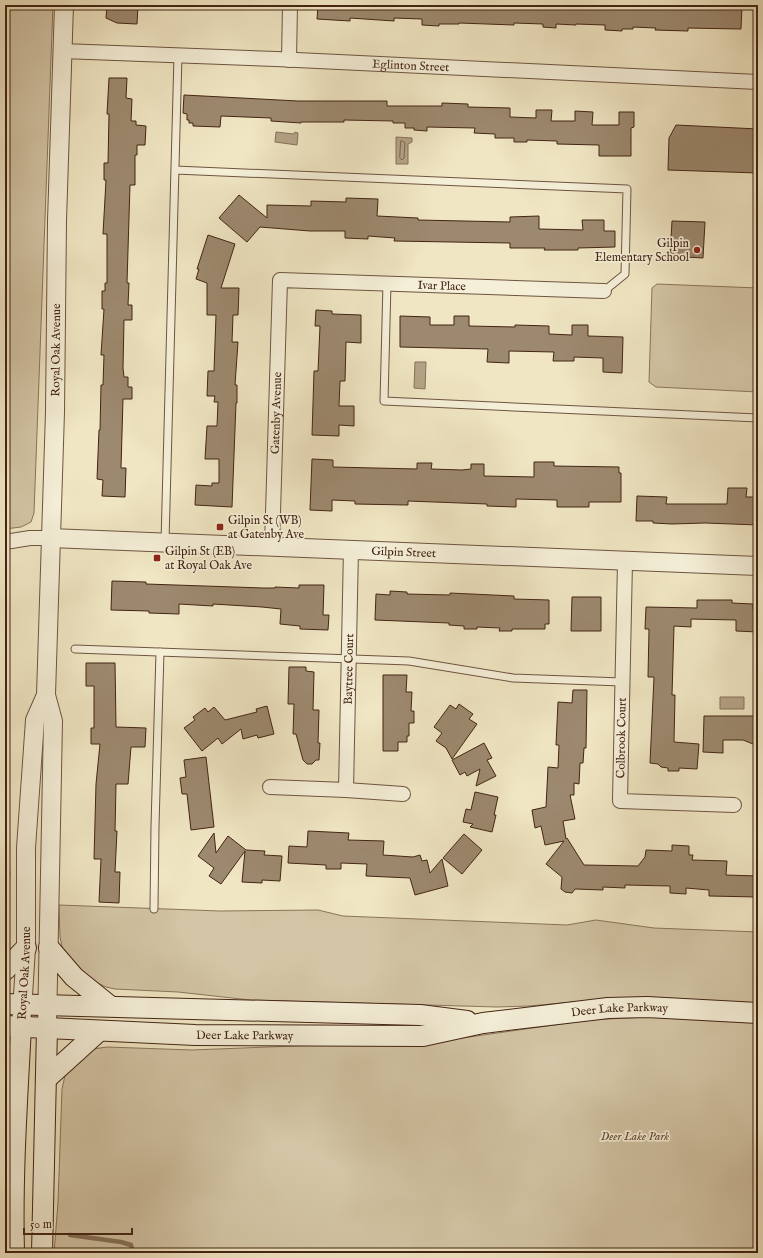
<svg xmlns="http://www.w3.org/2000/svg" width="763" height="1258" viewBox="0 0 763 1258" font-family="'IM FELL English',serif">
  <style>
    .green { fill: #d3c5a5; stroke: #8b745c }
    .water { fill: #b5a488; stroke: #87715a }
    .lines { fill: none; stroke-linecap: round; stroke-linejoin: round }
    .shore { stroke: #7c644e; stroke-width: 1 }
    .stream { stroke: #87715a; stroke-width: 4.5 }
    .building { fill: #9d896f; stroke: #432414 }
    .service-casing { stroke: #6e5440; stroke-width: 9 }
    .minor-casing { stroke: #6e5440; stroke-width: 16 }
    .tertiary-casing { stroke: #6e5440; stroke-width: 20 }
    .secondary-casing { stroke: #432414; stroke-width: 22 }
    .service { stroke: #f5efd8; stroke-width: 7 }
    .minor { stroke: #f5efd8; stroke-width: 14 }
    .tertiary { stroke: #f5efd8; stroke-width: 18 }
    .secondary { stroke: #f5efd8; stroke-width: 20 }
    .poi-dot { fill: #8f2418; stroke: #f5efd8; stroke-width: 1.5 }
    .labels { text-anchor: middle; stroke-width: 3.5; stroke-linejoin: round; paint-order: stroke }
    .street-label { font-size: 12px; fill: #432414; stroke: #f5efd8 }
    .poi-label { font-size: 12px; fill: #432414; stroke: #f5efd8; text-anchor: start }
    .park-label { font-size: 12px; font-style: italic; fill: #674c38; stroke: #f5efd8 }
  </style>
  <rect width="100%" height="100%" fill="#f0e6c3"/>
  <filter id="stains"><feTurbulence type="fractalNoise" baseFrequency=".005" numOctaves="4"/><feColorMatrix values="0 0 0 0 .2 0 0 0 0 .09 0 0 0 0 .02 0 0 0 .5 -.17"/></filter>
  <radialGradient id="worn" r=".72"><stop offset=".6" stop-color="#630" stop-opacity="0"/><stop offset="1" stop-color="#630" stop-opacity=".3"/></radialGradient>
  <path class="green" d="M5 5H53L34 513 31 522 21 527 5 529Z
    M657 284 758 288V392L656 387 649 382 652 288Z
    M10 871 7 926 5 932V872Z
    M59 905 220 911 318 910 343 916 567 925 596 920 654 928 758 932V1003L643 998 595 1000 529 1006 497 1007 250 1000 178 992 115 989 106 987 85 977 63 951 60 937Z
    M648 1017 758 1022V1253H54L58 1203 62 1089 66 1071 93 1049 107 1047 192 1050 421 1041 462 1038 589 1020Z"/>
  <path class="water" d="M276 132 294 134 295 132 298 133 297 145 275 142Z
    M396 137 412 138V142L408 144V164H396Z
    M415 362H426L425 389 414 388Z
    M720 697H744V709H720Z"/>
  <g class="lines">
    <path class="shore" d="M401 141H403L405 143 404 158 402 160 400 158Z"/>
    <path class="stream" d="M70 1235 121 1242 131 1245 133 1253"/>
  </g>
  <path class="building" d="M107 5H138L137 24 117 23 106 18Z
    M318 5H668V7L708 8V6L742 5 741 29 688 28V31L655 30 656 28 633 27V29H622V31L605 30V25L576 24V25L556 24V28L543 27V24L514 23V25L459 23V24H439V26L422 25V19L394 18V21L350 18V21L317 19Z
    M109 78H127L126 98 132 99 131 121H136V125L146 126 145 145H137V155H135V185H130L127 283H129L128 305H132V320H124L123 368 124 377H128V387H132V399H123L121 468H126L125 497 102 496 103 480 97 479 99 430H100L101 385H103L104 355H101L104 309H102V291H105V283H107V234H103L106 180H104V163H108L109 114H107Z
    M184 95 298 101H387V106H442V103L468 104V107L510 108V117L536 118V110H552L551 121H575V111L593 112 592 125H619V112H634V127L631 128V156H599V145L557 144V141L527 140V142H514V138H495V134L474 133 475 128 427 127V131L414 130V128H405V123H393V121L344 120V122H301V123L271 121V118L221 116 220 127 193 126V123H189V120H187V114L183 113Z
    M676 125 758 129V173L668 170 669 138Z
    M239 195 267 218V205L311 206V201L346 202V198L378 199 377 216 418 218V220L510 222V217L539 216V229L583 230 582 220H604V231H615V247L578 248V250H544L545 248H510V243L394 241 395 238 368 236V239L345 238V231H310L260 227 247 242 219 218Z
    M672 221 705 222 703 258 670 256Z
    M208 235 235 244 221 288H239L238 315H233L232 342H238L235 385H237V403H236L232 507 195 505 196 485 212 486V483H219V459H205L207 426H217L218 402H214L215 396H207L208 371H214L216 315H207V283L196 279 199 269H197Z
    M316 310 332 311V314L361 315V343L346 342 345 381H340L339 406H354V426L339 425V436L312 435 314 371H318L320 326H315Z
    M400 316 430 317V325H454V316H469V326L515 327V325L549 326V334L572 335V325H588V336L623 337 622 373 603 372V358L574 357V361H553L554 352 509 351V363L487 362 488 349 400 347Z
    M312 459 333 460V467L417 469V463H432L431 469 462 470 471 469V464H484V476L534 477V462H554V466L619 467V473H621V502H589V507H557V500L516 499V507L487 506V504L408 501V505L355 504V501L332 500V511L310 510Z
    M728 488H747L746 497H758V525L705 523 672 524 653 523V521H636L637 496 667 497 666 504H727Z
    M112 581 146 582V584L263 588H275V587L299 588V585H324L323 615H329L328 630 300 629V626L280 624 281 609 262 607 213 604V606L179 604V614L149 613V611L111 610Z
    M390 591 407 592V594L450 595V593L514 596V599L549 600V624H545V629H512V631H499L500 628 477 627V629H464V626L449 625V623L375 620 376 594 390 595Z
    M572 597H601V631H571Z
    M697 600H732V603L753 604V609L758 610V632L736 631V620L691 619V627L674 626 672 695H675L674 742 699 744 697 769 679 768V771H668V768L661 767 658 764 650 763 654 677H648L649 629H645L646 607 697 608Z
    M86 663H115L116 727 146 728 145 747H131L128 784H116L115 831H117L115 872H120L119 903 99 902 101 859H94L96 784 100 744H91V728H94V686H86Z
    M289 667H306V671L314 672 313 710H319L318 743H320L319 760H316L312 764H307L303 760 296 734H293L294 704H288Z
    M383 675H407L406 692H412L411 711H414V723H409V736H407V742H398V751H383Z
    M573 690H587L586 748H584L583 763H580L579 784 574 783V795H570L575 819 563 821 566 839 567 838 584 865 638 866 645 857 646 850 672 851V845L689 846V855H693L692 860 727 861 726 875 758 876V897L709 896V890L686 888V894L670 893V886L625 885V888L603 887V890L575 889 572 893 565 892 561 889 562 877 546 864 564 841 545 845 541 826 535 828 532 810 546 807 548 767 558 768 559 745H556L558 702 572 703Z
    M459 704 473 714 469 719 477 724 452 759 446 748 436 741 442 733 434 727 450 705 456 709Z
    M267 706 274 734 258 738 257 735 243 739 241 729 222 744 218 738 202 751 184 728 195 720 193 717 205 708 208 712 214 707 225 720 257 712 256 709Z
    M704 716H758V746L743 740H723V753L703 752Z
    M484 743 492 758 487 760 496 776 476 786 480 769 467 776 465 772 460 775 452 760Z
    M206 757 214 827 191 830 187 794H182L180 778 186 777 184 760Z
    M475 792 498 797 494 815H496L492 832 470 827 473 824 463 822 466 809 471 810Z
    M308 831 349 833 348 840 384 841 383 855 413 857 420 855 422 861 427 860 430 873 442 859 448 886 415 895 410 878 366 876 367 864 341 863V869H326V865L288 863 289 846 307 847Z
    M214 833 216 853 228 836 246 850 265 851 264 855 282 856 280 881 262 880V883L242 882 245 851 221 884 209 876 214 868 198 856Z
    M464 834 482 850 462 874 443 858Z"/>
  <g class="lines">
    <g class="service-casing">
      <path id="service" d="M175 170 627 189 625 274 604 291
        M387 283 384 401 758 418
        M165 542 178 55
        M75 649 409 661 513 678 622 682
        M154 909 155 826 160 652"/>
    </g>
    <g class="minor-casing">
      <g id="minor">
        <path id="s1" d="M62 51 276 59 758 82"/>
        <path d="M289 60 290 5"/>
        <path d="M5 542 30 538H50"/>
        <path id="s2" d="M272 546 280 280 604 291"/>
        <path d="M625 561 620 801 734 805"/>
        <path id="s3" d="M270 787 346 790 351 549"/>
        <path d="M346 790 403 794"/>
      </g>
    </g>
    <g class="tertiary-casing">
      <g id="tertiary">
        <path id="s4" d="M50 538 758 566"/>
        <path id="s5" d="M21 1027 26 948V848L35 720 46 695"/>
        <path id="s6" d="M47 1028 53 721 46 695 55 412 57 221 64 5"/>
      </g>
    </g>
    <g class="secondary-casing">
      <g id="secondary">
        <path d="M49 948 74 977 110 1006"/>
        <path d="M5 970 26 948"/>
        <path d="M5 1004 420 1015 467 1021"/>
        <path id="s7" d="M5 1026 195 1035 423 1036 483 1023 608 1008 647 1007 758 1013"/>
        <path d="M46 1079 99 1031"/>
        <path d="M14 1253C12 1177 17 1102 21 1027"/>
        <path d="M42 1253 47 1028"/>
      </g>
    </g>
    <use href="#service" class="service"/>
    <use href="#minor" class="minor"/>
    <use href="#tertiary" class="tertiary"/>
    <use href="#secondary" class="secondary"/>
  </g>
  <g class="poi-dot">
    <circle cx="697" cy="250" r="4"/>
    <rect x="216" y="523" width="8" height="8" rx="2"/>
    <rect x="153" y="554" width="8" height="8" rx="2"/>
  </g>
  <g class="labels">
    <g class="street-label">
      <text dy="4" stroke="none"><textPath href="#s1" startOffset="349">Eglinton Street</textPath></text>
      <text dy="4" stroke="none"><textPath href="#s2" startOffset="428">Ivar Place</textPath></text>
      <text dy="4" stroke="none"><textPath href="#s6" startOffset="679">Royal Oak Avenue</textPath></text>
      <text dy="4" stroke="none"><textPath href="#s2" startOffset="133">Gatenby Avenue</textPath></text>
      <text dy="4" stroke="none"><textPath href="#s4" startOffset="354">Gilpin Street</textPath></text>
      <text dy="4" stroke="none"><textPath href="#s3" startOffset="197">Baytree Court</textPath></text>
      <text transform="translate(621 738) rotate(-89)" y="4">Colbrook Court</text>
      <text dy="4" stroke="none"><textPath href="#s5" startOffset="54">Royal Oak Avenue</textPath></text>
      <text dy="4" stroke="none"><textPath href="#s7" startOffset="617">Deer Lake Parkway</textPath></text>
      <text dy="4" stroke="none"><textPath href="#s7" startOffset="240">Deer Lake Parkway</textPath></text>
    </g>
    <g class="poi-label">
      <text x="689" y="247" text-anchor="end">Gilpin<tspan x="689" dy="14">Elementary School</tspan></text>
      <text x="228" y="524">Gilpin St (WB)<tspan x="228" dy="14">at Gatenby Ave</tspan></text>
      <text x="165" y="555">Gilpin St (EB)<tspan x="165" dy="14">at Royal Oak Ave</tspan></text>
    </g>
    <g class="park-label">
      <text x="635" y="1140">Deer Lake Park</text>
    </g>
  </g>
  <rect width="763" height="1258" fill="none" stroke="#f0e6c3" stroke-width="20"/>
  <rect x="6" y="6" width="751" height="1246" fill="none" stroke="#432414" stroke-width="2"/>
  <rect x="10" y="10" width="743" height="1238" fill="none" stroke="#432414"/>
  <path d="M24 1228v6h108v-6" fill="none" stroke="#432414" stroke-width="2"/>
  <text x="30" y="1228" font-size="12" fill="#432414" stroke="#f5efd8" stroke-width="3" paint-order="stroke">50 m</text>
  <rect width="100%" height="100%" filter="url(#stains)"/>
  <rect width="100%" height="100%" fill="url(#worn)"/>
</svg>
